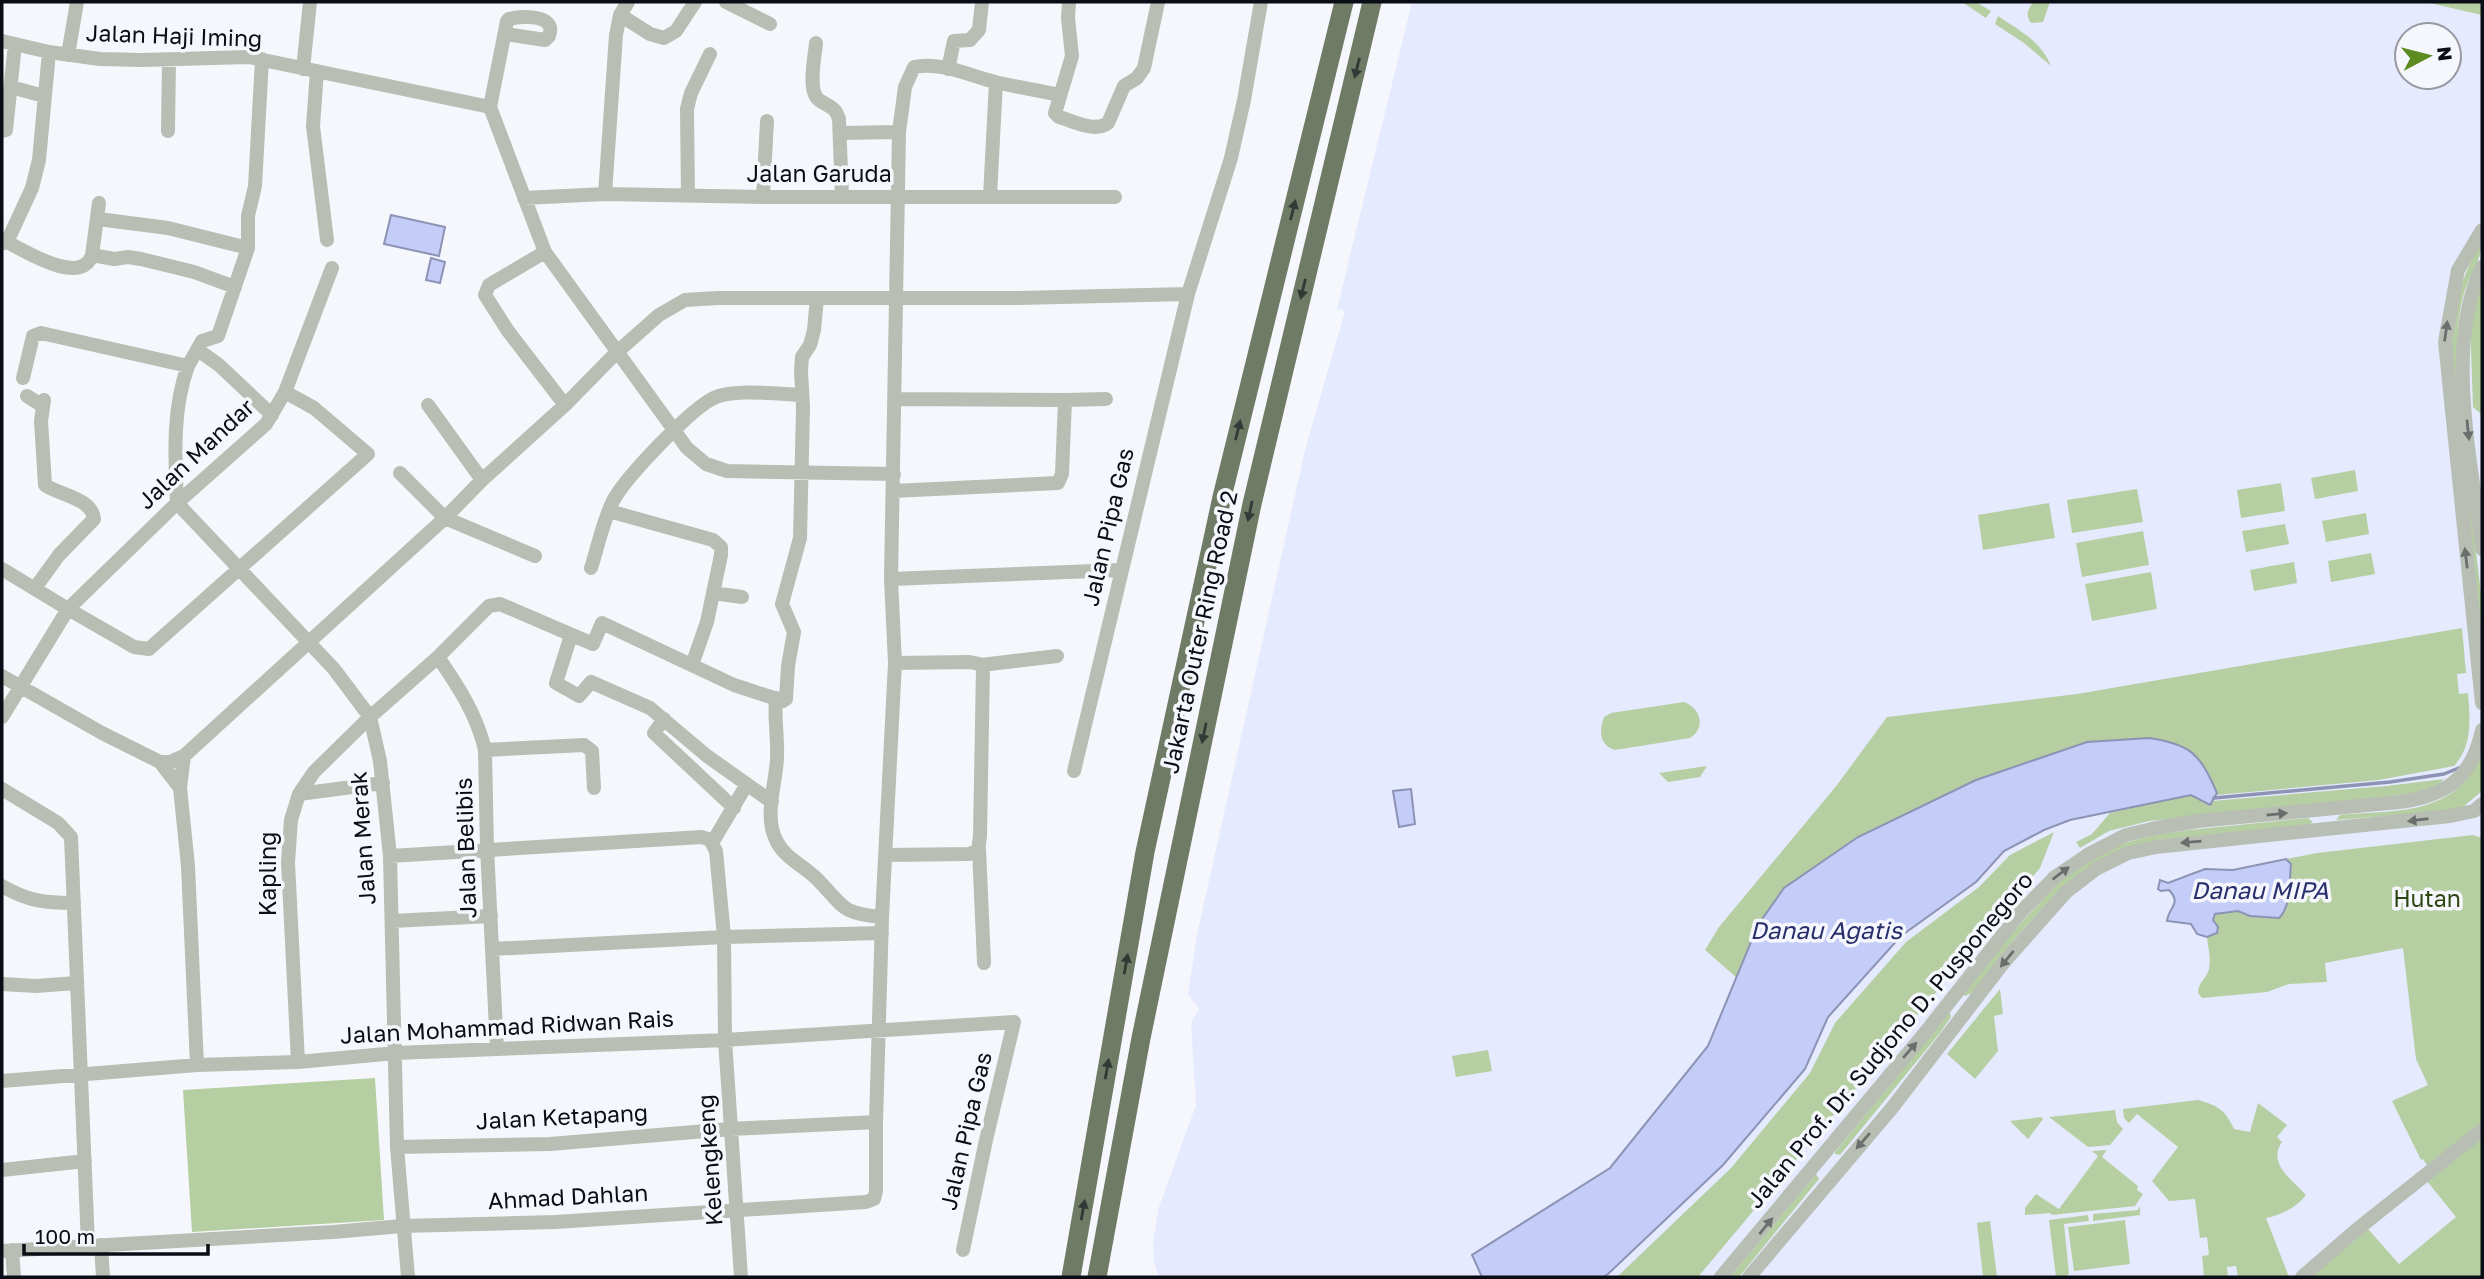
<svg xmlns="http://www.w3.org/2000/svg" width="2484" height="1279" viewBox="0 0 2484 1279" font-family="'Golos Text',sans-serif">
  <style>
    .built { fill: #e5eafe; fill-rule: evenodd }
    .green { fill: #b6cfa2 }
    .water { fill: #c3cdf8; stroke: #8c93b4; stroke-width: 2 }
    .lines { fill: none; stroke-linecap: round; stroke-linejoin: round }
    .stream { stroke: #8c93b4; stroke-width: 3.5 }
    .minor { stroke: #b8beb3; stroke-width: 14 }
    .highway { stroke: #6f7b65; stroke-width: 19 }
    .oneway { fill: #333936 }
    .oneway2 { fill: #6a6e6c }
    .labels { text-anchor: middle; stroke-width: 7; stroke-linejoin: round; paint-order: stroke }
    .street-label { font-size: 23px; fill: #0b0d16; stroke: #f6f7fd }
    .park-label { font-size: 23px; fill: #2c450f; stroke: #f6f7fd }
    .water-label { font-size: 24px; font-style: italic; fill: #282f6c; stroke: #f6f7fd }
  </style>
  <rect width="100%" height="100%" fill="#f6f7fd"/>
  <path class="built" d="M1412 2H2482V1277H1159L1154 1263 1153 1241 1159 1207 1196 1105 1191 1023 1199 1009 1188 994 1197 935 1305 450 1345 311 1337 309ZM2407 35H2449V77H2407Z"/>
  <path class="green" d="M1962 2H1976L1991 11 1986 18Z
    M2033 2H2050L2043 22 2031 23C2025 14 2028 10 2033 2Z
    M2425 2H2482V15Z
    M1998 16C2020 31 2041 41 2051 66L2024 43 1995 24Z
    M2482 241C2482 260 2469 275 2464 293 2455 325 2457 359 2460 393H2453C2450 334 2451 293 2482 241Z
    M2482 279V415L2473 407 2470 321Z
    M2458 439 2463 440 2482 602V665Z
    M2355 470 2358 491 2315 499 2311 478Z
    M2281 483 2285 511 2241 518 2237 490Z
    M2137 489 2143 522 2072 533 2067 500Z
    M2049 503 2055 538 1983 550 1978 515Z
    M2366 513 2369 534 2326 542 2322 521Z
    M2285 524 2289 544 2246 552 2242 531Z
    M2143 531 2149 565 2082 577 2076 543Z
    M2371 553 2375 574 2331 582 2328 561Z
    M2294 562 2297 583 2254 591 2250 570Z
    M2151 572 2157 609 2092 621 2085 584Z
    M2462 628 2466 673 2457 674 2459 694 2468 693C2470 719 2473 745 2454 766L2379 780 2217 795 2209 774 2087 742 1976 780 1858 838 1758 925 1737 978 1705 950 1719 927 1837 785 1887 717 2077 694Z
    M1684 702C1701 708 1706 728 1690 738L1615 750C1599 745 1599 731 1604 717L1611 713Z
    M2482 750V791L2463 807 2450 811 2336 820 2340 815C2379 811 2433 815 2462 784 2470 775 2476 761 2482 750Z
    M1707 766 1700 777 1668 782 1659 773Z
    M2444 779 2439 784 2419 793 2149 821 2109 831 2080 848 2076 842 2092 834 2110 813 2191 794 2210 805 2212 801 2386 786Z
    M2308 818 2313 822 2309 825 2156 840 2118 851 2070 881 2056 893 2013 941 1972 993 1965 996 1963 993 2019 925 2065 876 2117 845 2155 835 2189 830Z
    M2054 832 2040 868 1698 1277H1617L1731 1168 1810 1073 1835 1023 1906 942 1979 887 2010 855Z
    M2473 835 2482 838V1123L2427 1165 2423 1159 2421 1160 2392 1101 2428 1085 2416 1059 2403 948 2325 963 2327 982 2289 984 2267 992 2202 998 2198 993C2198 983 2204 981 2208 972 2212 961 2208 948 2207 937L2217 933 2213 920 2215 914 2238 911 2251 916 2286 908 2291 864 2286 859 2317 853Z
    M2000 989 2003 1014 1994 1016 1998 1051 1975 1079 1947 1054Z
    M1950 1012 1951 1017 1940 1033 1840 1155 1835 1154V1152Z
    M1488 1050 1492 1071 1456 1077 1452 1056Z
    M375 1078 384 1220 192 1232 183 1090Z
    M2198 1100C2219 1106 2225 1110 2234 1129L2250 1132 2258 1103 2287 1125 2277 1137 2282 1142C2267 1163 2292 1180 2306 1195 2296 1208 2281 1215 2266 1218L2289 1277H2238L2236 1266 2227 1267 2228 1277H2204L2202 1256 2209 1255 2207 1237 2200 1238 2195 1199 2169 1201 2152 1181 2178 1147 2137 1114 2129 1123 2124 1118 2123 1109Z
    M2115 1110 2117 1122 2123 1129 2110 1145 2088 1147 2049 1117Z
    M2041 1117 2043 1119 2028 1139 2010 1121Z
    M2482 1137V1277H2310L2368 1229 2399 1264 2456 1217 2427 1181Z
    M2107 1150 2102 1157 2138 1186 2137 1190 2143 1194 2135 1206 2052 1215 2050 1213 2025 1215V1208L2036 1194 2059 1209 2098 1156 2092 1151Z
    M1816 1174 1819 1179 1739 1277H1730Z
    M2140 1206V1215L2093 1221V1214L2138 1210Z
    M2088 1215 2089 1221 2064 1224 2069 1274 2065 1277H2056L2049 1220Z
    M2125 1220 2130 1264 2074 1271 2068 1227Z
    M1990 1221 1997 1277H1983L1977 1223Z"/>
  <path class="water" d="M391 215 445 227 439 256 384 244Z
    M431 258 445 262 440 283 426 280Z
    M2149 738C2191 744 2200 754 2217 793L2210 805 2191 795 2070 820 2044 830 2004 851 1976 882 1901 936 1828 1017 1805 1069 1723 1165 1608 1274 1603 1277H1482L1472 1255 1610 1168 1708 1046 1758 925 1784 888 1858 837 1976 780 2087 742Z
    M1411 789 1415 824 1399 827 1393 791Z
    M2286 859 2291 864C2289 881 2292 905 2279 918L2250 916 2238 911 2215 914 2213 920 2218 927 2217 933 2207 937 2197 934 2191 924 2167 921C2169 906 2182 904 2169 890L2161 891 2158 889 2160 880 2168 883 2205 869 2233 870Z"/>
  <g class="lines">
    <path class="stream" d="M2214 798 2390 782 2444 774 2461 767"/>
    <path class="minor" d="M726 2 770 24
      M1069 2 1068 18 1072 56 1055 113 1059 117C1073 121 1095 133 1108 123L1124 86 1137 78 1144 68 1158 2
      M620 15 650 34 664 38 676 31 695 2
      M505 34 545 40 549 36C550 33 551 28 549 25 543 15 518 16 509 19L507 21 490 107 545 252 687 448 706 464 727 471 894 474
      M2 41 49 52 100 59 142 60 249 57 490 107
      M816 43C815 56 807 91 819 100 829 107 835 106 839 119L842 196
      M68 55 77 2
      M303 69 310 2
      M948 69 954 41 970 40 979 30 982 2
      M317 71 313 126 327 240
      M18 89 44 96
      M2 131 6 130 15 44
      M168 131 169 60
      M841 133 899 132
      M605 194 616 35 620 15 628 2
      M688 196 687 109 691 93 710 54
      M990 196 996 82
      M763 197 767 121
      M524 198 605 194 763 197H1115
      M98 219 168 228 248 248
      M2482 230 2458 270 2445 342 2482 703
      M7 242 32 188 39 160 49 52
      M2 243 7 242C25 251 82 287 92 255L99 203
      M545 252 489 285 485 295 508 331 565 405
      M92 255 114 259 128 257 141 259 194 272 235 287
      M2482 267C2444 344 2472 465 2482 549
      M198 350 219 365 272 415
      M188 366 202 341 218 336 248 248V216L255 186 262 59
      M23 378 33 336 41 333 188 366C172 409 175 458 177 503L334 669 370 717 380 761 390 856 397 1147 408 1277
      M27 396 43 406
      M895 399 1065 400
      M428 405 482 480
      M400 473 445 518 535 556
      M893 491 1058 483 1062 474 1065 400 1106 399
      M609 511 713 540 721 547V555L707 622 692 665
      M591 568C598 546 603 521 613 501 625 478 693 406 716 397 738 389 777 394 802 395
      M2 569 68 609 177 503 266 424 285 392 332 268
      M891 579 1121 570
      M35 588 59 555 94 519C92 498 59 495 45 485L41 421 44 400
      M713 593 742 597
      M571 635 556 683 579 696 591 682 650 708 707 756 772 802
      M438 657C458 686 477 715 485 750L487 848 497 1049
      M981 665 1057 656
      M2 676 102 733 160 762 180 788
      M776 698C774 718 778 738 777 758 776 785 763 817 777 842 785 858 804 866 816 878 844 906 839 913 882 917
      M2 717 68 609 134 647 149 649 368 454 314 408 285 392
      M664 719 654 733 734 808
      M485 750 584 745 592 751 594 788
      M184 756 445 518 482 480 565 405 616 353 659 315 685 300 718 298H1019L1188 294
      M160 762H170L184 756 180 788 188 866 197 1065
      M1074 771 1188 294 1231 158 1244 100 1261 2
      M2 789 58 823 71 837 88 1245
      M299 794 383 783
      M712 843 747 784
      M979 849 984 963
      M887 855 969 854 978 851 980 836 983 667 979 664 970 662 895 663
      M390 856 702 837 710 840 716 851 724 937 725 1040 741 1277
      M2 886C29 901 43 903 74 903
      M392 921 491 916
      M492 949 724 937 882 933
      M2 984 36 986 76 983
      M298 1062 288 862 291 820 299 794 314 772 370 717 438 657 489 606 500 604 593 644 602 623 734 685 783 701 786 699 788 666 794 632 782 604 800 538 803 408 801 371 802 357 810 345 814 330 817 298
      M2 1081 197 1065 298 1062 396 1053 725 1040 1014 1022 986 1140 963 1250
      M876 1122 882 917 895 663 891 579 899 132 905 87 914 67C939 61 971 76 995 82 1016 87 1038 90 1060 95
      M2 1170 85 1161
      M101 1245 103 1277
      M12 1250 14 1277
      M2 1251 333 1232 402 1226 555 1222 866 1202 874 1199 876 1191V1122L730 1129 550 1144 397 1147
      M1721 1277 1924 1034 2019 914 2055 877 2089 854 2126 835 2156 828 2198 821 2399 802C2446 796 2472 778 2482 730
      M1749 1277 1892 1108 2004 962 2066 892 2096 869 2128 853 2156 847 2450 816 2474 811 2482 804
      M2302 1277 2355 1231 2482 1130"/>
    <path class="highway" d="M1071 1277 1145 852 1222 497 1344 2
      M1097 1277 1141 1038 1252 504 1372 2"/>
  </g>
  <defs><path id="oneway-solid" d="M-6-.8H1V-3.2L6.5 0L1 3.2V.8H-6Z" transform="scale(1.75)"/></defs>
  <g class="oneway">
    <use href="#oneway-solid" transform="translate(1357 68) rotate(104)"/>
    <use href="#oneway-solid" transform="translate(1293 210) rotate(-76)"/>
    <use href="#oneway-solid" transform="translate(1303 289) rotate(104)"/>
    <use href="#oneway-solid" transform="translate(1238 430) rotate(-76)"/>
    <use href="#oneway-solid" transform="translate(1250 511) rotate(102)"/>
    <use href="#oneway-solid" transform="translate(1204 733) rotate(102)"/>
    <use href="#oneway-solid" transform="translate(1126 964) rotate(-80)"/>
    <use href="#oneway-solid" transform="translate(1107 1069) rotate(-80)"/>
    <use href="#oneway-solid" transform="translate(1083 1210) rotate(-80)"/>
  </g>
  <g class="oneway2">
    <use href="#oneway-solid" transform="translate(2446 331) rotate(-82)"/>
    <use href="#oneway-solid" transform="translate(2468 430) rotate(84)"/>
    <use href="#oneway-solid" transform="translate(2466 558) rotate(-97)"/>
    <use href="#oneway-solid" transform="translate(2277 814) rotate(-6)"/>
    <use href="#oneway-solid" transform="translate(2418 820) rotate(173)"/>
    <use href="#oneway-solid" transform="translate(2191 842) rotate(175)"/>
    <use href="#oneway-solid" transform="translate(2061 873) rotate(-37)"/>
    <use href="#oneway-solid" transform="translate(2007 959) rotate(129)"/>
    <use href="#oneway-solid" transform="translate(1910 1050) rotate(-49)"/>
    <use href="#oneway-solid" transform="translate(1863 1141) rotate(131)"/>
    <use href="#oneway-solid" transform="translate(1766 1226) rotate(-51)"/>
  </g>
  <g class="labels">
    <g class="street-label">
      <text transform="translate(174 36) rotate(2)" y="8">Jalan Haji Iming</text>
      <text x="819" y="182">Jalan Garuda</text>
      <text transform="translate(196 454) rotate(-43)" y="8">Jalan Mandar</text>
      <text transform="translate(1108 527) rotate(-77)" y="8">Jalan Pipa Gas</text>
      <text transform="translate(1200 632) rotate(-78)" y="8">Jakarta Outer Ring Road 2</text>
      <text transform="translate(363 838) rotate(-94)" y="8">Jalan Merak</text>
      <text transform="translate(466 848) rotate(-92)" y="8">Jalan Belibis</text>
      <text transform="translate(268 874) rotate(-90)" y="8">Kapling</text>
      <text transform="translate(507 1027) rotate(-3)" y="8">Jalan Mohammad Ridwan Rais</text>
      <text transform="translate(1890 1040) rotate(-50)" y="8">Jalan Prof. Dr. Sudjono D. Pusponegoro</text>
      <text transform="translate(562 1117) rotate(-3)" y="8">Jalan Ketapang</text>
      <text transform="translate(966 1131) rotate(-77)" y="8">Jalan Pipa Gas</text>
      <text transform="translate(710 1160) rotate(-94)" y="8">Kelengkeng</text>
      <text transform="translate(568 1197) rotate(-3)" y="8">Ahmad Dahlan</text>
    </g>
    <g class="park-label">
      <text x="2427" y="907">Hutan</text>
    </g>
    <g class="water-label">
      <text x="2260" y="899">Danau MIPA</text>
      <text x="1826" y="939">Danau Agatis</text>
    </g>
  </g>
  <rect width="2484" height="1279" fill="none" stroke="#0b0d16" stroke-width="7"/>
  <g transform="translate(2428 56) rotate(83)"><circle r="33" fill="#f6f7fd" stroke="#9899a1" stroke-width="2"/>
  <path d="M0-5L12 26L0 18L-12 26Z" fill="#5c8c21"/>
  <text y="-10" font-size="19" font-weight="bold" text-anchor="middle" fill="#0b0d16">N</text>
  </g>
  <path d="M24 1244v10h184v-10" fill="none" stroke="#0b0d16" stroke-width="3.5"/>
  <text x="35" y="1244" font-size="21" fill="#0b0d16" stroke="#f6f7fd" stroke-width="5" paint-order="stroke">100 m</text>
</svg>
